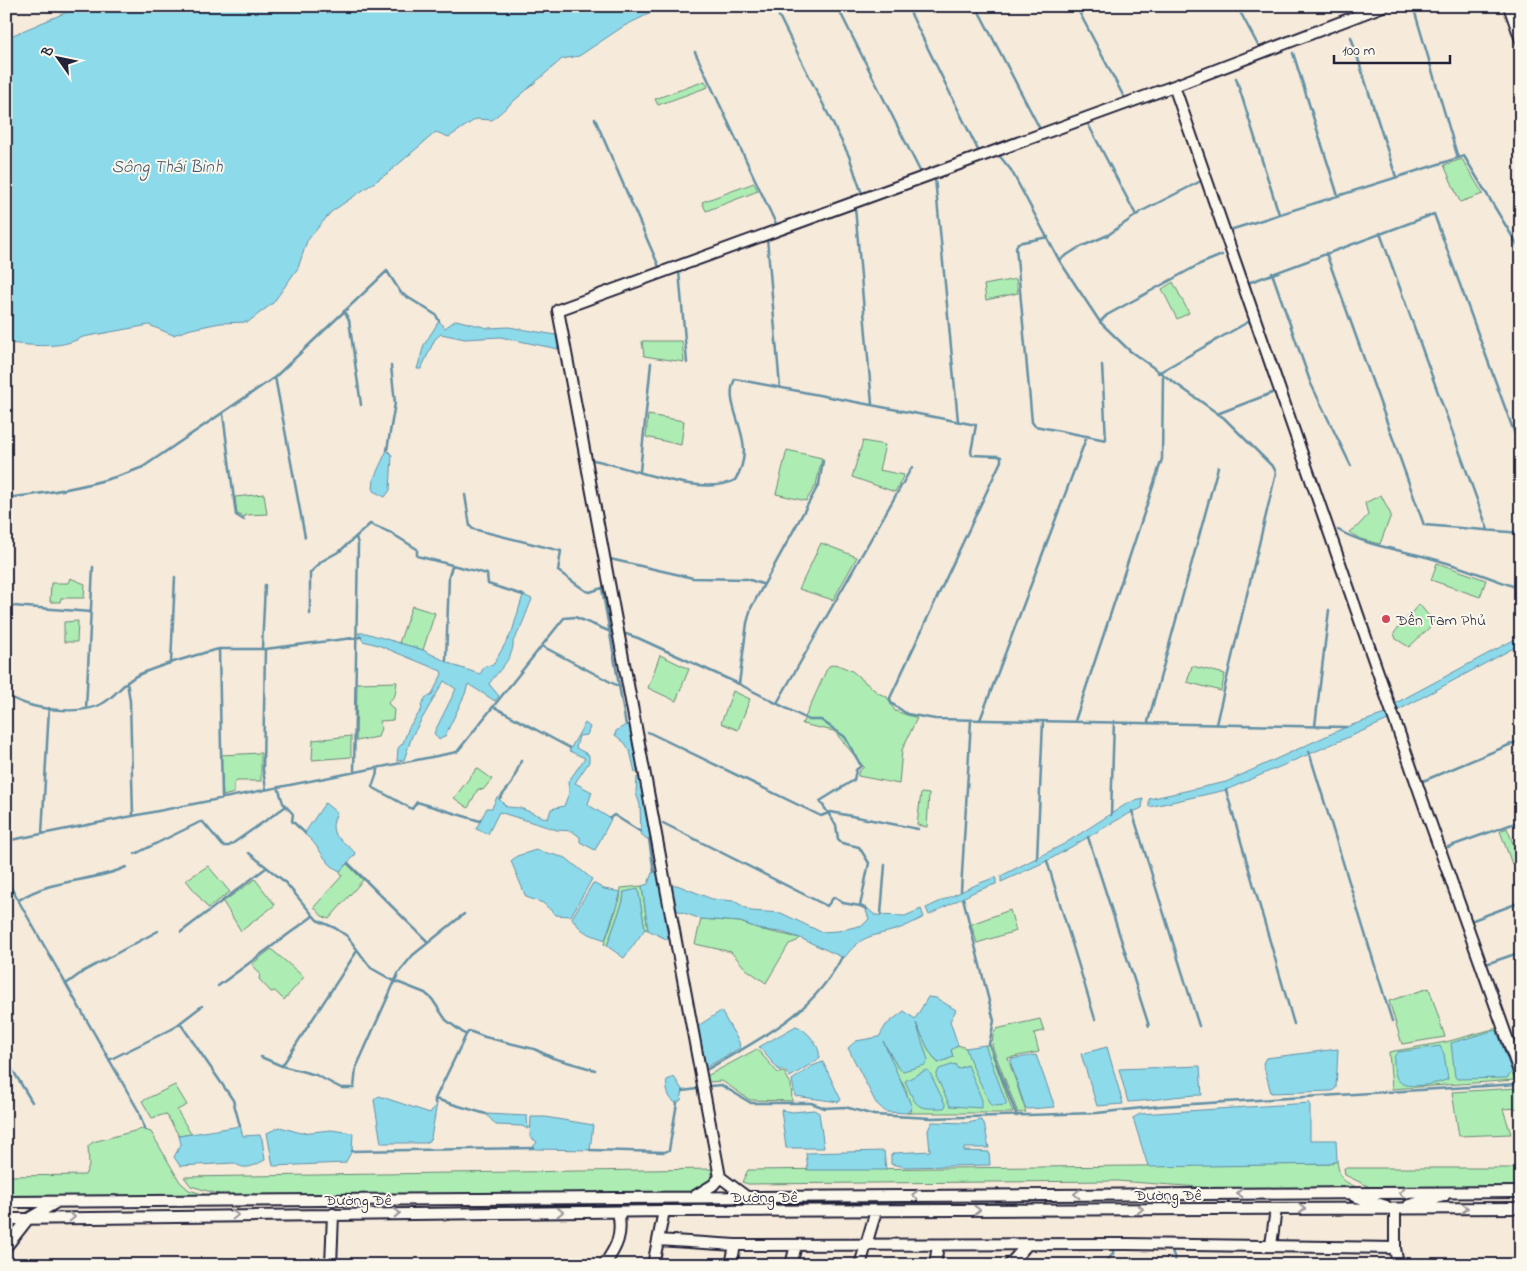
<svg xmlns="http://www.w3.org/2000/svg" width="1527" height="1271" viewBox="0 0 1527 1271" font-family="'Indie Flower',sans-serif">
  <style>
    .green { fill: #adecb3; stroke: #688777; fill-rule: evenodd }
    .water { fill: #8ddaeb; stroke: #6290a5 }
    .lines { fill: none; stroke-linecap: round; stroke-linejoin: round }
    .stream { stroke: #6290a5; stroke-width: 2.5 }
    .minor-casing { stroke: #22223b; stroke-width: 14 }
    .minor { stroke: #fbf7ec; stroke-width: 10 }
    .oneway { stroke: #99979c }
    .poi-dot { fill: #d1495b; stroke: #fbf7ec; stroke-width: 2 }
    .labels { text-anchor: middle; stroke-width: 4; stroke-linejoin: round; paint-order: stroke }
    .poi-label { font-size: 16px; fill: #22223b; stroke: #fbf7ec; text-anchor: start }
    .street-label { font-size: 16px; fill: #22223b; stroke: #fbf7ec }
    .water-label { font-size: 18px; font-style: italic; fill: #425970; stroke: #fbf7ec }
  </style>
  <rect width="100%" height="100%" fill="#f6eada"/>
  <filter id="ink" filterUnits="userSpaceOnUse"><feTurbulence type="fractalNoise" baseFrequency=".02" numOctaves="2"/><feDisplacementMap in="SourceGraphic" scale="10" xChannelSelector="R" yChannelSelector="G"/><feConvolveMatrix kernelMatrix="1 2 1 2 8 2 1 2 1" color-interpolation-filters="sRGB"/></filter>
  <g filter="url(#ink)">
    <path class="green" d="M705 81 708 87 658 105 655 99Z
      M1462 159 1483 194 1460 202 1444 165Z
      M754 183 758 191 706 211 702 202Z
      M1016 279 1018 293 986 300 984 285Z
      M1173 282 1189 313 1177 319 1162 289Z
      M642 341H682L684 362 644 356Z
      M648 415 684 421 681 445 646 437Z
      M863 441 885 445 879 470 904 475 895 492 852 477Z
      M787 450 822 458 816 485 806 501 776 494Z
      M264 494 267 514 246 515 245 517 237 514 235 497Z
      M1381 495 1391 515 1380 544 1360 539 1349 532 1356 528 1368 515 1365 503Z
      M821 543 857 557 833 600 799 589Z
      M1437 563 1486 580 1480 597 1431 580Z
      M70 578 85 584 84 598H61L60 602H50L51 583H68Z
      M1419 604 1429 616 1436 618 1429 628 1409 647 1396 639 1394 633Z
      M412 606 435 613 423 650 399 643Z
      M78 621 77 642H64V622Z
      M660 655 689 669 676 701 648 688Z
      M836 664 852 671 878 693 887 697 895 711 917 718 902 750 899 784 858 776V772L864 767 834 731 802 724 826 671 829 666Z
      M1192 666 1225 674 1221 691 1187 682Z
      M397 682 395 695 388 703 394 710 393 720 380 721 381 728 378 737 356 741 357 683Z
      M733 691 750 699 738 730 721 723Z
      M351 736V757L312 760 313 740Z
      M261 753V781H237L234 784V793L223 796 221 755Z
      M477 768 492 779 483 790 478 789 468 808 454 798Z
      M921 793 929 794 927 827 917 825Z
      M1507 828 1520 861 1512 864 1500 831Z
      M347 864 363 880 329 919 322 916 314 907 342 876 340 871Z
      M208 866 230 892 208 908 186 880Z
      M255 879 275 905 241 931 223 902Z
      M642 886 648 930 645 929 638 890 624 892 623 901 607 946 604 944 620 899 621 888Z
      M1010 910 1016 931 977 943 971 924Z
      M701 919 740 922 763 930 800 938 797 941 789 944 766 983 746 969 731 952 695 944Z
      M271 949 304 977 284 1000 275 991 271 992 259 979 260 974 252 964Z
      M1429 988 1445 1037 1402 1044 1389 1001Z
      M1040 1019 1044 1031 1034 1033 1039 1052 1008 1058 1026 1112 1018 1113 992 1046 993 1035 996 1029Z
      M916 1023 929 1051 938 1063 953 1057 951 1050 958 1045 966 1048 990 1104 1006 1105 986 1051 985 1045H989L1013 1113H907L911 1112 906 1090 894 1068 883 1041 898 1068 926 1053 914 1025ZM968 1065 950 1106 957 1069Z
      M1497 1028 1515 1080 1392 1089 1389 1052 1446 1042Z
      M757 1049 778 1073 784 1072 791 1084 792 1101 750 1100 722 1081 708 1082 705 1077Z
      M175 1085 187 1105 177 1110 191 1134 179 1136 166 1114 152 1118 142 1101Z
      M1518 1088 1521 1108 1503 1109 1511 1134 1459 1136 1452 1092Z
      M142 1129 151 1132 180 1182 189 1190 213 1197 6 1200V1176L85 1175 89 1166 88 1146 93 1142Z
      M1337 1161C1340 1181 1343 1181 1361 1189H1227L1117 1181 748 1184 742 1182 748 1170 1330 1164Z
      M1344 1168H1521V1186L1370 1187 1345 1175Z
      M712 1169V1179L698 1191 686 1194 228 1197 191 1186 184 1177Z"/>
    <path class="water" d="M81 6H665L624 26 579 56 562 59 492 120 476 119 449 137 436 132 388 173 331 212 307 241 298 268 273 303 248 322 220 323 191 329 173 335 149 325 83 337C58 350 33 345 6 343V38Z
      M456 320 488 328 509 327 556 335 558 349 500 337 465 339 441 334 435 339 421 369H417L424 345 439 321 445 328Z
      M387 450 392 455 390 490 385 497 373 491 374 478Z
      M523 595 532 599C527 611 520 632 513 641 515 657 497 672 489 684L499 696 495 701 468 684 465 694 445 736 439 740 434 733 456 689 444 681 412 736 404 760 397 761 398 748 403 743 409 727 422 709 421 705 426 697 431 696 442 674 441 671 378 645 363 641 358 633H366L423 650 455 666 480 674 485 666 493 665 512 632Z
      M1521 636V644L1397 711 1394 704Z
      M1385 714 1388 720 1226 790 1149 807V799L1226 782 1346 727Z
      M585 723 590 727 587 735 579 736 576 748 589 755V762L575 783 592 792 588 804 590 806 611 819 595 850 580 842V837L572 831 557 830 499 812 488 834 476 829 487 808H492L497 797 507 807 520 808 548 819 551 809 564 806 569 793 568 782 585 758 569 751Z
      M626 725H629L639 773 635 772 630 751 625 743 615 735 616 731Z
      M637 777H640L650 838 647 839 641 834 640 805 636 793Z
      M1143 799 1142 808 1126 815 1047 861 1001 882V876L1064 844 1128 803Z
      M325 803 337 813C325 837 343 838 356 854L340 871C324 865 319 843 304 834Z
      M536 850 566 858 592 879 571 916 556 915 543 903 526 897 511 861 517 856Z
      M656 871 664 906 668 940 648 930 642 886 648 884 652 873Z
      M996 877V884L976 891 929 915 926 908 980 883Z
      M593 883 604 889 621 892 605 940C587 933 583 934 572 918Z
      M677 885 712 899 734 901 751 911 781 913 821 932 838 931 863 925 869 919 866 911 868 909 875 915 905 916 921 909 924 917C914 922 905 927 895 930 868 938 863 934 844 958L800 938 781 932 763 930 740 922 701 919 676 910 672 886Z
      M638 889 645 929 624 958 607 946 623 901 624 892Z
      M928 997 936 998 956 1010 950 1021 958 1045 951 1050 953 1057 938 1063 929 1051 916 1023 928 1060 925 1065 903 1071 898 1068 883 1041 912 1107 907 1113 886 1112 876 1103 848 1048 856 1041 879 1037 886 1025 904 1011 915 1019Z
      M721 1011 739 1042 740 1048 705 1068 698 1026Z
      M796 1026C807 1030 822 1047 819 1059L790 1077 784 1070H779L759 1047Z
      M1495 1030 1497 1032 1512 1072 1507 1078 1457 1079 1455 1077 1451 1043Z
      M985 1045 1006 1102V1105L993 1106 990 1104C986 1095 966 1054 966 1048Z
      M1440 1046 1444 1054 1448 1079C1439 1084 1406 1090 1399 1081 1395 1077 1395 1072 1394 1066 1394 1060 1393 1056 1398 1052Z
      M1107 1047 1123 1104 1097 1106 1081 1054Z
      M1338 1049 1336 1088 1332 1091 1271 1093 1263 1063 1266 1058Z
      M1036 1055 1055 1107 1028 1109 1025 1107 1011 1064V1059Z
      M823 1062 841 1100 839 1102 795 1096 792 1080 812 1066Z
      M955 1064 958 1069 968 1065 982 1100V1108L950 1106 936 1076 939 1069Z
      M1200 1066 1202 1095C1176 1095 1153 1101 1128 1102L1119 1069Z
      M926 1070 929 1071 946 1106 944 1108C914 1109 917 1107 905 1081Z
      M674 1077 683 1091 681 1100 677 1103C669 1101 665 1088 667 1080Z
      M379 1096 430 1113 437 1103 431 1138 427 1143H381L374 1100Z
      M1310 1103V1140H1336L1337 1161 1330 1164 1151 1167 1147 1163 1133 1118 1140 1114Z
      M781 1110 793 1112 814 1110 819 1113 824 1148H786Z
      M486 1114 527 1116 528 1129 522 1126 496 1125Z
      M531 1117H545L593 1125 590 1150 535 1149 533 1147 537 1142 530 1137Z
      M981 1120 984 1123 989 1148H964V1151L989 1152 990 1165 906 1167 891 1164V1155L895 1153 930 1151 928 1130 932 1122 968 1123Z
      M240 1126 243 1136 260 1135 262 1139 265 1160C253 1166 246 1171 234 1163L180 1166 174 1157 181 1144 179 1136Z
      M280 1127 301 1133 331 1130 353 1133 352 1151 345 1163 273 1166 267 1133Z
      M884 1151 886 1170H808L806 1153Z"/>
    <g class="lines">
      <path class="stream" d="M837 6 921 173
        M907 6 979 152
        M976 6 1040 129
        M1076 6 1125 99
        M1237 6 1260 49
        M1413 6 1458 158
        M777 12 849 156 862 194
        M1351 37 1396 177
        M695 52 777 226
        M1293 53 1338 196
        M1236 78 1279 214
        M595 119 660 269
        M1088 124 1136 215
        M991 147 1106 106
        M998 154 1011 170 1059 260 1100 322 1130 351 1224 418 1274 468 1276 473 1216 724
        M935 178 958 421
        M855 207 872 404
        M1230 230 1464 156 1521 251
        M1380 233 1488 530
        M1048 237 1018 243 1016 247 1032 422 1035 426 1106 440 1102 365
        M767 238 780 387
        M1326 253 1424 525 1521 533
        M1059 260 1078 248 1108 235 1142 211 1199 182
        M679 271 687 363
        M1272 273 1311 384 1351 466
        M1248 283 1434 214 1521 451
        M344 311 349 320 361 405
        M1100 322 1107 315 1200 264 1222 255
        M1158 373 1248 322
        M275 377 305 537
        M223 414 236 515 244 520
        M1217 414 1272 393
        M387 450 395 403 391 366
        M593 460C631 467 701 498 735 480 761 440 720 408 735 379L976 425 971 452 972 455 998 456 1001 457V461L890 698 891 703 907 714 935 719 1346 727
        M640 471 651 363
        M465 495 470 526 473 529 561 551 558 571 586 591 590 592 602 588 626 725
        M6 498C52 493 100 485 143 467L275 377 387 271 401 293 436 315 439 321
        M1338 530C1369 547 1403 550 1437 560 1465 568 1493 579 1521 589
        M610 559 693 578 747 579 762 584
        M13 606 91 612
        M310 614V573L322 561 340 551 370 524 391 533 417 549V556L487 574 488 584 523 595
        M626 634 638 638 739 684 809 720H821L845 737 861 766 856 770 854 780 820 801 836 825 838 839 842 843 859 847 869 863 860 906 843 903 834 897 827 906 663 823
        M542 646 620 687
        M262 648 265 585
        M219 649 222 798
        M265 649 263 770 266 789
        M446 660 449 576 452 566
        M171 663 175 577
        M127 682 130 701 133 815
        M739 684 747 623 751 608 819 484 823 461
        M6 694C28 710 82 717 105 702 117 694 125 681 138 675 160 665 184 659 207 652L219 649H265L361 637
        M777 703 912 467
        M494 707 570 748
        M86 709 93 567
        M980 720 1087 436
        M1075 721 1162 459 1163 376
        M1148 722 1218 467
        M1315 726 1329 610
        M1392 728 1401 753
        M648 732 821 816 831 812 918 829
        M1309 752 1392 1021
        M379 767 372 787 412 809 417 802 480 821
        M354 772 358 544 356 537
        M1423 781 1521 740
        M278 787 283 803 293 814 292 821 305 833
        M1226 790 1294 1024
        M500 798 512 783 521 761
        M1132 811 1199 1026
        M1111 815 1114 721
        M610 818 614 815 641 832
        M42 834 49 708
        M1088 837 1149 1026
        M649 839 654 872
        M6 841 457 752 564 618 575 617 611 632
        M1448 847 1521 821
        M249 853 285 882 317 920 335 928 347 936 371 968 392 980 425 993 432 999 446 1020 466 1035 435 1099V1103
        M135 854 200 822H203L223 846H229L285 807
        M1037 859 1043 721
        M1047 861 1095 1019
        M348 863 428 942
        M6 879 138 1110 145 1130
        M961 891 971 720
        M963 898 994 1021 989 1044 1017 1116
        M19 900C52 878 91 883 126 867
        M860 906 867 909
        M881 914 885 865
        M1473 920 1521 902
        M181 932 266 868
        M1489 963 1521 952
        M66 984 84 971 158 931
        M218 986 313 916
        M180 1023 233 1100 240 1126
        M466 1035 469 1031 485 1037 534 1049 553 1058 595 1070
        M261 1057 282 1066 316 1075 341 1088H354L356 1068 399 972 413 955 464 914
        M6 1059 32 1102
        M109 1060 172 1029 202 1006
        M282 1066 357 951
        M708 1069C762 1037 811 1016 842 957
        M1515 1076 1521 1091
        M710 1086 721 1085 751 1103H811L825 1108 845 1107 874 1115 931 1118 1097 1113 1160 1106 1518 1084
        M683 1091 697 1089
        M435 1099 486 1114
        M590 1150 665 1152 669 1150 677 1103
        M352 1151 534 1148
        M1171 1248 1177 1265
        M1103 1265 1113 1254V1248"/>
      <g class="minor-casing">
        <path id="minor" d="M1509 6 1521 40
          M1174 86 1428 816 1521 1077
          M695 1196 713 1185 720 1177
          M1354 1196 1386 1206
          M748 1198 720 1177 558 310 1174 86 1383 6
          M6 1202 1521 1192
          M1409 1205 1444 1196
          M1395 1209V1248L1398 1265
          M6 1219 664 1211 1521 1208
          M658 1240 735 1245 1126 1244 1395 1248
          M1271 1245 1276 1209
          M6 1247 28 1219 57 1202
          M331 1265 333 1214
          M604 1265C617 1247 623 1234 618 1212
          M653 1265 664 1211
          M731 1265 735 1245
          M791 1265 796 1245
          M860 1265 876 1211
          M935 1265 938 1245
          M1009 1265 1027 1245"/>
      </g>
      <use href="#minor" class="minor"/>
    </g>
    <defs><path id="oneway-chevron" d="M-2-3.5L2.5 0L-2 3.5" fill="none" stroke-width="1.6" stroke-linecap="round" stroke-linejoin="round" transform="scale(1.25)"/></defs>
    <g class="oneway">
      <use href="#oneway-chevron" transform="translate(1240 1193) rotate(180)"/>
      <use href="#oneway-chevron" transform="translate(1402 1193) rotate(180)"/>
      <use href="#oneway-chevron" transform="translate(1077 1194) rotate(180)"/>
      <use href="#oneway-chevron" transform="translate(915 1195) rotate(180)"/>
      <use href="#oneway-chevron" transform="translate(1465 1208) rotate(-1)"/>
      <use href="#oneway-chevron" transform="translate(1140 1209)"/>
      <use href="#oneway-chevron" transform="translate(1302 1209)"/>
      <use href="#oneway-chevron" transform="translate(977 1210) rotate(-1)"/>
      <use href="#oneway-chevron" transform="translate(560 1212)"/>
      <use href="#oneway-chevron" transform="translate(397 1213)"/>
      <use href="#oneway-chevron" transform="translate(235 1215) rotate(-1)"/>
      <use href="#oneway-chevron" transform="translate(72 1217) rotate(-1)"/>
    </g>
  </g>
  <circle class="poi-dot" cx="1386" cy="619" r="5"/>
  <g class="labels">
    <g class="poi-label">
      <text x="1396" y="625">Đền Tam Phủ</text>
    </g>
    <g class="street-label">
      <text x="1168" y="1200">Đường Đê</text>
      <text x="764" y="1202">Đường Đê</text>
      <text x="358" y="1205">Đường Đê</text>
    </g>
    <g class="water-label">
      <text x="167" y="172">Sông Thái Bình</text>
    </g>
  </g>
  <rect width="1527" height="1271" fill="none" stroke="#fbf7ec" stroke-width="25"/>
  <rect x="12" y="12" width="1502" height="1246" fill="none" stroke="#22223b" stroke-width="2" filter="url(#ink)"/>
  <g transform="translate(58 58) rotate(303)" stroke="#fbf7ec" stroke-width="4" paint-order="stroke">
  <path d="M0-4L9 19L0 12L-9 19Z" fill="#22223b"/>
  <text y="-8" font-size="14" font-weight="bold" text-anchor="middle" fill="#22223b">B</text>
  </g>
  <path d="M1334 55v8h116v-8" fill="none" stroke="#22223b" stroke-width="2.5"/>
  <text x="1342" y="55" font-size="15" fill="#22223b" stroke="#fbf7ec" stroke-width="4" paint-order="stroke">100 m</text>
</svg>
